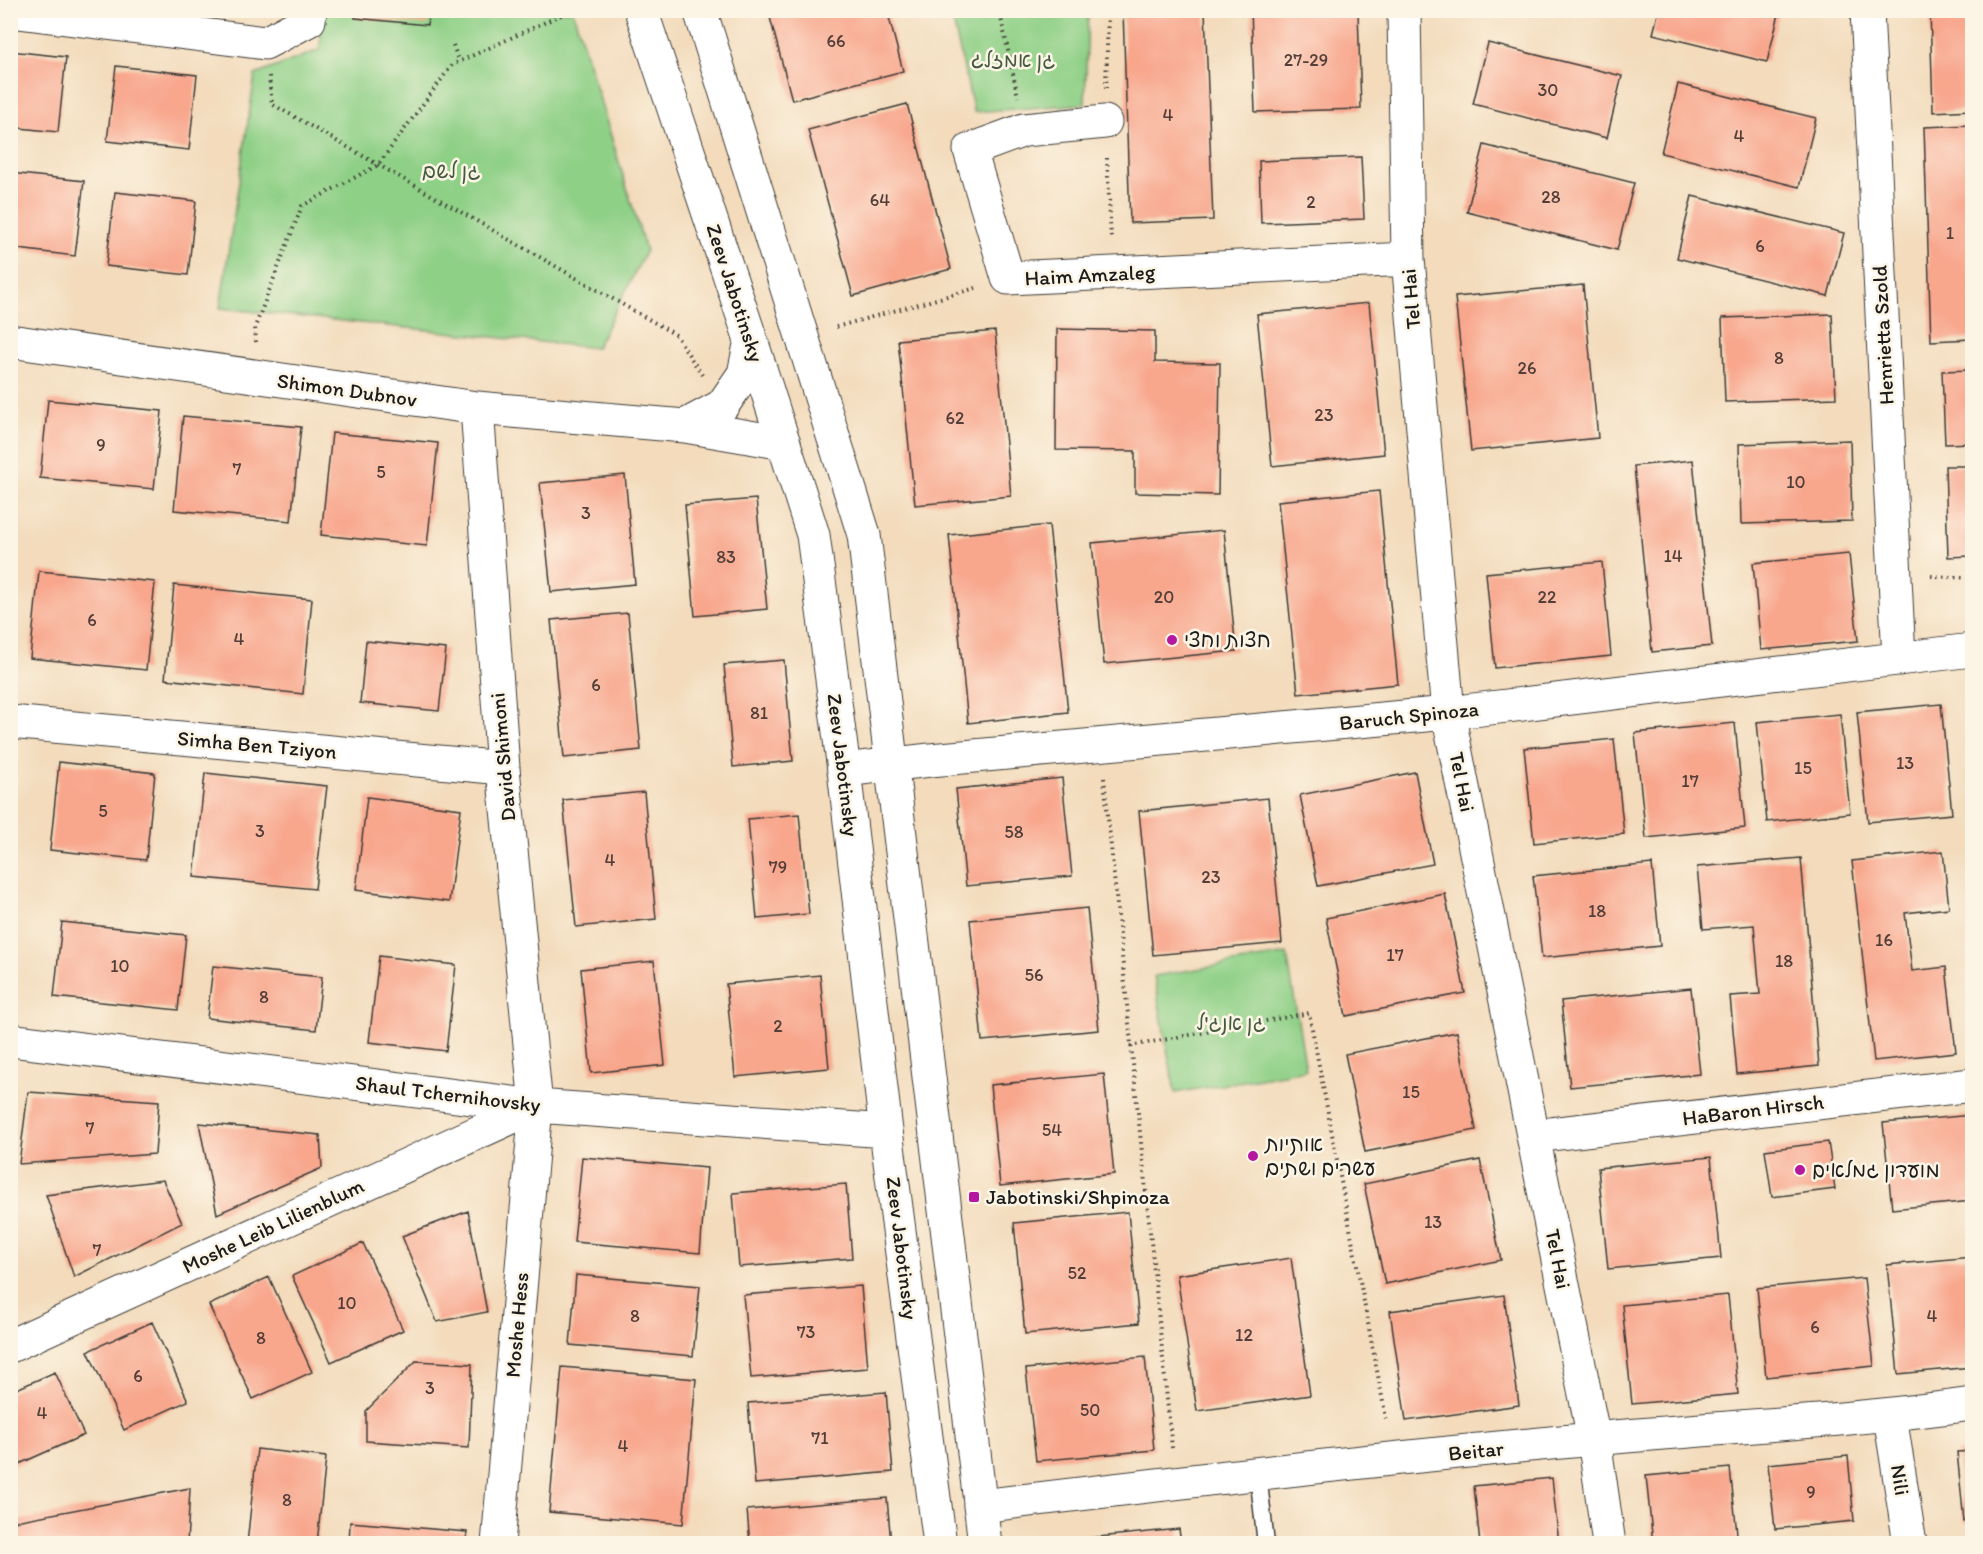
<svg xmlns="http://www.w3.org/2000/svg" width="1983" height="1554" viewBox="0 0 1983 1554" font-family="Itim,'Playpen Sans Hebrew',sans-serif">
  <style>
    .green { fill: #8fd087; stroke: #567652; stroke-width: 1.5 }
    .building { fill: #f8a68c }
    .lines { fill: none; stroke-linecap: round; stroke-linejoin: round }
    .lane-casing { stroke: #3c3934; stroke-width: 19 }
    .street-casing { stroke: #3c3934; stroke-width: 35 }
    .primary-casing { stroke: #3c3934; stroke-width: 35 }
    .path { stroke: #3c3934; stroke-width: 4; stroke-dasharray: 1.5 4.5; stroke-linecap: butt }
    .lane { stroke: #fff; stroke-width: 16 }
    .street { stroke: #fff; stroke-width: 33 }
    .primary { stroke: #fff; stroke-width: 33 }
    .poi-dot { fill: #b5179e; stroke: #fcf5e5; stroke-width: 2 }
    .labels { text-anchor: middle; stroke-width: 5; stroke-linejoin: round; paint-order: stroke }
    .number-label { font-size: 18px; fill: #533e38 }
    .park-label { font-size: 21px; fill: #445b41; stroke: #fcf5e5 }
    .street-label { font-size: 21px; fill: #1c1c1c; stroke: #fcf5e5 }
    .poi-label { font-size: 21px; fill: #1c1c1c; stroke: #fcf5e5; text-anchor: start }
  </style>
  <rect width="100%" height="100%" fill="#fcf5e5"/>
  <filter id="ink" filterUnits="userSpaceOnUse"><feTurbulence type="fractalNoise" baseFrequency=".0167" numOctaves="2"/><feDisplacementMap in="SourceGraphic" scale="12" xChannelSelector="R" yChannelSelector="G"/><feConvolveMatrix kernelMatrix="1 2 1 2 8 2 1 2 1" color-interpolation-filters="sRGB"/></filter>
  <filter id="wash" filterUnits="userSpaceOnUse"><feTurbulence type="fractalNoise" baseFrequency=".008" numOctaves="4" result="noise"/><feDisplacementMap in="SourceGraphic" scale="24" xChannelSelector="R" yChannelSelector="G"/><feGaussianBlur stdDeviation="1.35" result="paint"/><feColorMatrix in="noise" values="0 0 0 0 0 0 0 0 0 0 0 0 0 0 0 0 0 1.4 0 .05"/><feComposite in="paint" operator="in"/></filter>
  <g filter="url(#wash)">
    <rect width="100%" height="100%" fill="#f3dbbc"/>
    <path class="green" d="M325 11H573L646 251 596 348 220 308 255 75 319 50Z
      M959 11H1088L1085 104 974 112 952 17Z
      M1287 954 1306 1070 1175 1093 1154 976Z"/>
    <g id="blocks">
      <path class="building" d="M355 10H429L427 25 355 18Z
        M768 10H887L903 71 792 100Z
        M1123 10H1205L1213 220 1130 223Z
        M1251 10H1358L1361 109 1255 112Z
        M1659 10H1780L1767 62 1653 34Z
        M1930 10H1972V110L1933 112Z
        M1488 43 1622 76 1607 138 1473 104Z
        M10 51 66 57 58 132 10 127Z
        M116 66 197 75 189 150 107 141Z
        M1678 84 1816 118 1799 187 1661 153Z
        M907 104 951 269 853 296 808 130Z
        M1972 125V339L1931 341 1924 127Z
        M1484 145 1634 183 1617 250 1467 212Z
        M1361 157 1364 219 1261 223 1259 161Z
        M10 173 84 181 75 256 10 248Z
        M115 192 196 201 188 275 106 266Z
        M1692 196 1844 233 1828 296 1677 258Z
        M1583 285 1598 438 1471 451 1455 297Z
        M1369 303 1384 454 1272 466 1257 314Z
        M1832 314 1836 398 1725 402 1722 318Z
        M1057 329 1155 331V362L1220 363 1218 495 1135 493V451L1056 450Z
        M995 331 1011 496 915 505 898 340Z
        M1972 370V443L1945 444 1942 371Z
        M48 400 162 411 154 489 40 478Z
        M183 416 301 427 291 521 174 510Z
        M332 433 438 443 427 546 321 535Z
        M1850 440 1852 521 1741 524 1739 444Z
        M1693 460 1712 646 1652 652 1634 466Z
        M1945 466H1972V556L1948 557Z
        M625 475 635 584 551 592 540 483Z
        M1379 491 1398 684 1298 694 1278 501Z
        M756 499 767 609 695 616 685 505Z
        M1049 525 1068 712 968 723 949 535Z
        M1224 530 1236 651 1104 664 1092 543Z
        M1849 554 1858 641 1761 650 1753 563Z
        M1602 562 1611 656 1495 668 1486 573Z
        M39 571 155 582 146 670 30 658Z
        M174 585 312 599 303 694 165 679Z
        M628 613 641 750 564 758 551 620Z
        M366 641 446 649 439 711 360 703Z
        M784 660 793 761 733 767 724 665Z
        M1941 704 1952 814 1868 822 1857 712Z
        M1840 714 1850 813 1767 822 1757 722Z
        M1735 723 1745 828 1646 838 1635 733Z
        M1614 739 1624 834 1534 843 1524 748Z
        M10 753 16 754 12 795H10Z
        M59 762 155 773 146 860 50 850Z
        M1415 772 1433 864 1318 886 1300 795Z
        M205 773 327 786 315 889 194 877Z
        M1062 778 1072 876 966 886 956 789Z
        M644 792 656 919 576 927 563 800Z
        M367 797 461 809 449 902 356 890Z
        M1268 798 1282 943 1153 955 1139 811Z
        M799 814 809 914 757 919 748 819Z
        M1943 851 1949 908 1905 913 1912 971 1946 967 1956 1052 1874 1061 1852 861Z
        M1801 858 1819 1066 1737 1074 1730 996 1760 994 1754 925 1703 929 1697 867Z
        M1652 864 1660 946 1542 958 1533 876Z
        M1445 894 1465 993 1346 1016 1326 918Z
        M1087 908 1099 1030 982 1041 970 920Z
        M62 922 186 935 178 1010 54 997Z
        M379 956 456 965 446 1051 369 1042Z
        M654 961 665 1065 591 1073 581 969Z
        M213 966 322 977 316 1030 207 1018Z
        M820 975 829 1068 735 1077 726 984Z
        M1691 988 1700 1074 1570 1087 1561 1001Z
        M1457 1032 1476 1130 1365 1152 1345 1054Z
        M1104 1074 1114 1174 1000 1186 990 1085Z
        M28 1092 159 1101 155 1154 19 1164Z
        M1972 1115V1201L1892 1209 1883 1123Z
        M199 1123 320 1135 322 1168 217 1214Z
        M1828 1142 1835 1189 1772 1197 1765 1150Z
        M582 1157 707 1168 700 1253 574 1242Z
        M1711 1157 1721 1258 1608 1269 1598 1168Z
        M1480 1160 1501 1260 1385 1284 1364 1184Z
        M163 1180 182 1223 74 1277 46 1195Z
        M846 1184 852 1258 739 1267 733 1193Z
        M468 1211 487 1312 437 1322 402 1236Z
        M1128 1212 1139 1323 1025 1334 1014 1223Z
        M363 1243 403 1330 331 1362 292 1276Z
        M1972 1257V1367L1898 1374 1887 1265Z
        M1291 1258 1310 1395 1197 1411 1177 1275Z
        M576 1275 700 1286 693 1356 570 1345Z
        M269 1277 312 1372 253 1399 209 1305Z
        M1864 1278 1874 1366 1766 1377 1757 1288Z
        M861 1286 868 1368 751 1378 743 1295Z
        M1504 1295 1519 1405 1406 1421 1390 1311Z
        M1728 1295 1738 1394 1632 1404 1622 1305Z
        M152 1322 188 1401 124 1430 88 1351Z
        M1145 1357 1154 1450 1036 1461 1026 1369Z
        M416 1361 472 1364 469 1448 366 1441V1411Z
        M562 1367 696 1379 683 1524 549 1512Z
        M55 1372 84 1435 10 1468V1392Z
        M886 1392 893 1472 755 1484 748 1403Z
        M257 1449 326 1457 317 1544H247Z
        M1972 1451V1522H1964L1957 1452Z
        M1848 1456 1854 1521 1775 1529 1768 1464Z
        M1730 1468 1738 1543 1653 1544 1646 1476Z
        M1552 1478 1559 1544H1480L1474 1486Z
        M190 1488 187 1544H10V1522Z
        M887 1498 891 1544H750L747 1510Z
        M350 1522 467 1532 466 1544H349Z
        M1179 1529 1181 1544H1048V1542Z"/>
    </g>
  </g>
  <g filter="url(#ink)">
    <use href="#blocks" fill-opacity="0" stroke="#3c3934" stroke-width="1.5"/>
    <g class="lines">
      <g class="lane-casing">
        <path id="lane" d="M1258 1474 1266 1544"/>
      </g>
      <g class="street-casing">
        <path id="street" d="M1404 10 1408 259 1448 713 1594 1439 1609 1544
          M1867 10 1899 659
          M10 11 265 43 309 20 310 10
          M1105 122 1024 130 970 150 1008 278 1408 259
          M10 341 477 408 685 426 784 443
          M477 408 503 768 536 1106 498 1544
          M685 426 722 406 744 374 751 340
          M10 722 503 768
          M844 770 930 760 1448 713 1972 650
          M10 1040 536 1106 886 1131
          M1533 1136 1972 1085
          M10 1346 536 1106
          M1890 1416 1910 1544
          M980 1506C1184 1481 1388 1458 1593 1439 1720 1427 1847 1422 1972 1404"/>
      </g>
      <g class="primary-casing">
        <path id="primary" d="M641 10 751 340 813 535 844 770 886 1131 940 1544
          M700 10 864 535 985 1544"/>
      </g>
      <path class="path" d="M1006 10 1001 18 1018 97
        M453 45 459 62
        M269 76 272 104 676 335 702 375
        M1106 88 1108 10
        M1107 158 1111 238
        M836 327 976 288
        M256 342 255 327 302 206 378 165 452 65 572 10
        M1931 576 1972 578
        M1104 778 1172 1448
        M1130 1046 1309 1013 1387 1423"/>
      <use href="#lane" class="lane"/>
      <use href="#street" class="street"/>
      <use href="#primary" class="primary"/>
    </g>
  </g>
  <g class="poi-dot">
    <circle cx="1172" cy="640" r="6"/>
    <circle cx="1253" cy="1156" r="6"/>
    <circle cx="1800" cy="1170" r="6"/>
    <rect x="968" y="1191" width="12" height="12" rx="3"/>
  </g>
  <g class="labels">
    <g class="number-label">
      <text x="836" y="47">66</text>
      <text x="1306" y="66">27-29</text>
      <text x="1548" y="96">30</text>
      <text x="1168" y="121">4</text>
      <text x="1739" y="142">4</text>
      <text x="1551" y="203">28</text>
      <text x="880" y="206">64</text>
      <text x="1311" y="208">2</text>
      <text x="1950" y="239">1</text>
      <text x="1760" y="252">6</text>
      <text x="1779" y="364">8</text>
      <text x="1527" y="374">26</text>
      <text x="1324" y="421">23</text>
      <text x="955" y="424">62</text>
      <text x="101" y="451">9</text>
      <text x="237" y="475">7</text>
      <text x="381" y="478">5</text>
      <text x="1796" y="488">10</text>
      <text x="586" y="519">3</text>
      <text x="1673" y="562">14</text>
      <text x="726" y="563">83</text>
      <text x="1164" y="603">20</text>
      <text x="1547" y="603">22</text>
      <text x="92" y="626">6</text>
      <text x="239" y="645">4</text>
      <text x="596" y="691">6</text>
      <text x="759" y="719">81</text>
      <text x="1905" y="769">13</text>
      <text x="1803" y="774">15</text>
      <text x="1690" y="787">17</text>
      <text x="103" y="817">5</text>
      <text x="260" y="837">3</text>
      <text x="1014" y="838">58</text>
      <text x="610" y="866">4</text>
      <text x="778" y="873">79</text>
      <text x="1211" y="883">23</text>
      <text x="1597" y="917">18</text>
      <text x="1884" y="946">16</text>
      <text x="1395" y="961">17</text>
      <text x="1784" y="967">18</text>
      <text x="120" y="972">10</text>
      <text x="1034" y="981">56</text>
      <text x="264" y="1003">8</text>
      <text x="778" y="1032">2</text>
      <text x="1411" y="1098">15</text>
      <text x="90" y="1134">7</text>
      <text x="1052" y="1136">54</text>
      <text x="1433" y="1228">13</text>
      <text x="97" y="1256">7</text>
      <text x="1077" y="1279">52</text>
      <text x="347" y="1309">10</text>
      <text x="635" y="1322">8</text>
      <text x="1932" y="1322">4</text>
      <text x="1815" y="1333">6</text>
      <text x="806" y="1338">73</text>
      <text x="1244" y="1341">12</text>
      <text x="261" y="1344">8</text>
      <text x="138" y="1382">6</text>
      <text x="430" y="1394">3</text>
      <text x="1090" y="1416">50</text>
      <text x="42" y="1419">4</text>
      <text x="820" y="1444">71</text>
      <text x="623" y="1452">4</text>
      <text x="1811" y="1498">9</text>
      <text x="287" y="1506">8</text>
    </g>
    <g class="park-label">
      <text x="1013" y="67">גן אמזלג</text>
      <text x="451" y="178">גן לשם</text>
      <text x="1231" y="1030">גן אנג'ל</text>
    </g>
    <g class="street-label">
      <text transform="translate(1090 275) rotate(-3)" y="7">Haim Amzaleg</text>
      <text transform="translate(735 293) rotate(72)" y="7">Zeev Jabotinsky</text>
      <text transform="translate(1411 299) rotate(-95)" y="7">Tel Hai</text>
      <text transform="translate(1883 335) rotate(-93)" y="7">Henrietta Szold</text>
      <text transform="translate(347 390) rotate(8)" y="7">Shimon Dubnov</text>
      <text transform="translate(1409 716) rotate(-6)" y="7">Baruch Spinoza</text>
      <text transform="translate(257 745) rotate(5)" y="7">Simha Ben Tziyon</text>
      <text transform="translate(503 757) rotate(-95)" y="7">David Shimoni</text>
      <text transform="translate(843 765) rotate(83)" y="7">Zeev Jabotinsky</text>
      <text transform="translate(1462 782) rotate(79)" y="7">Tel Hai</text>
      <text transform="translate(448 1094) rotate(7)" y="7">Shaul Tchernihovsky</text>
      <text transform="translate(1753 1110) rotate(-7)" y="7">HaBaron Hirsch</text>
      <text transform="translate(273 1226) rotate(-25)" y="7">Moshe Leib Lilienblum</text>
      <text transform="translate(902 1248) rotate(83)" y="7">Zeev Jabotinsky</text>
      <text transform="translate(1558 1259) rotate(79)" y="7">Tel Hai</text>
      <text transform="translate(517 1325) rotate(-85)" y="7">Moshe Hess</text>
      <text transform="translate(1476 1451) rotate(-6)" y="7">Beitar</text>
      <text transform="translate(1900 1480) rotate(81)" y="7">Nili</text>
    </g>
    <g class="poi-label">
      <text x="1184" y="647">חצות וחצי</text>
      <text x="1265" y="1151">אותיות<tspan x="1265" dy="24">עשרים ושתים</tspan></text>
      <text x="1812" y="1177">מועדון גמלאים</text>
      <text x="986" y="1204">Jabotinski/Shpinoza</text>
    </g>
  </g>
  <rect width="1983" height="1554" fill="none" stroke="#fcf5e5" stroke-width="36"/>
</svg>
